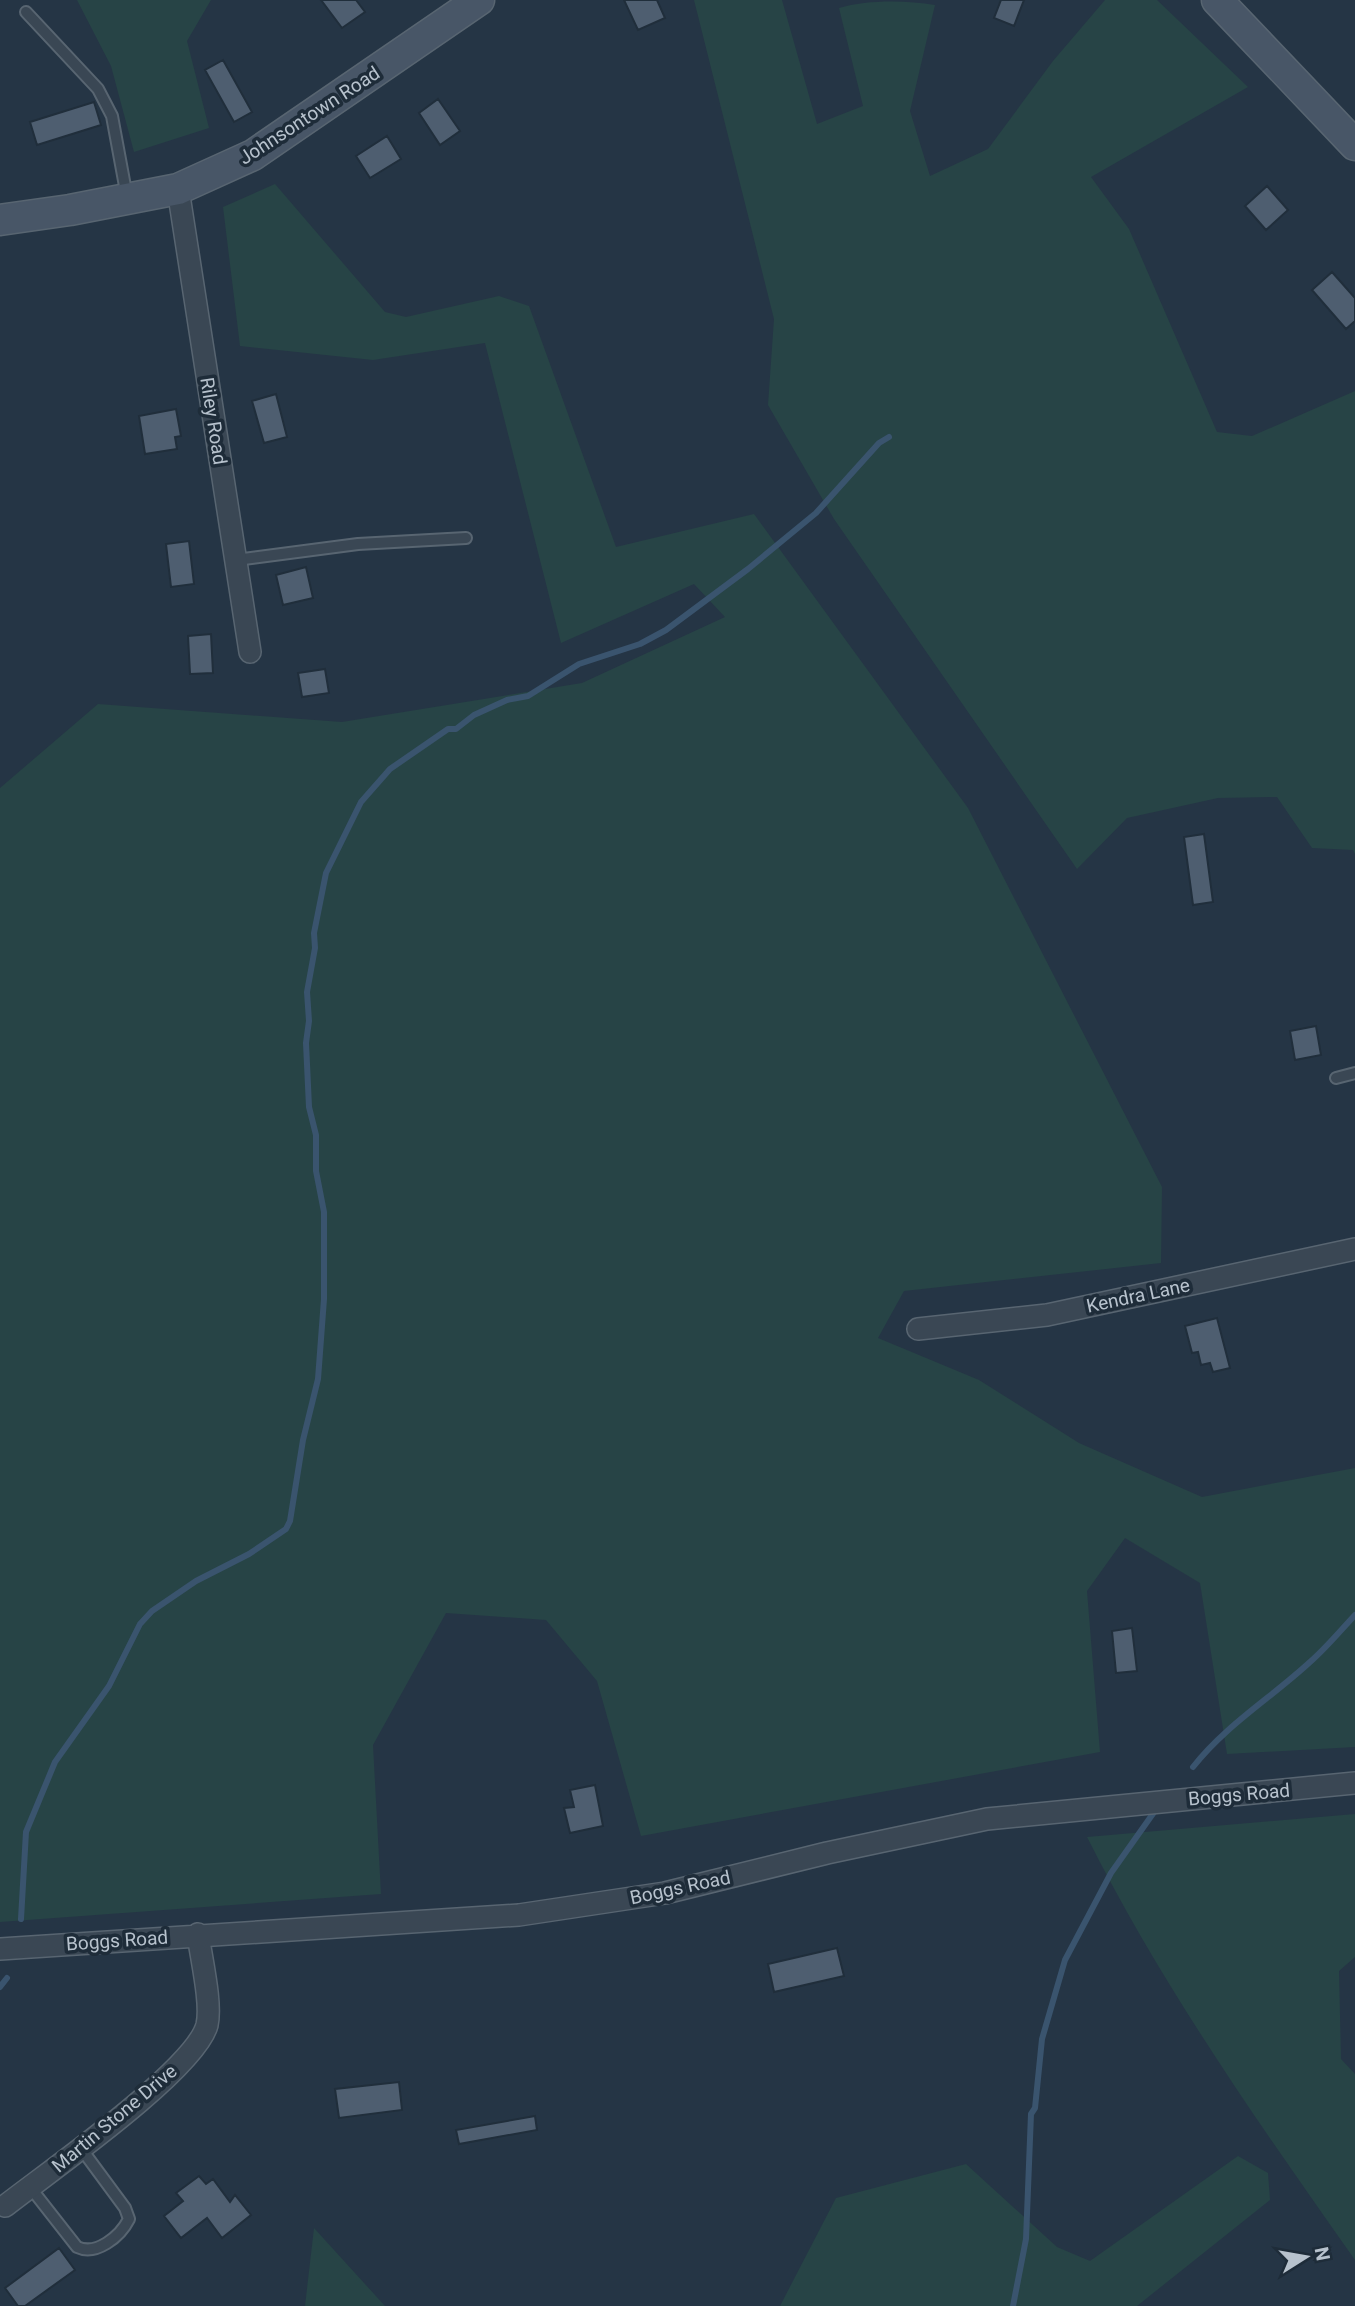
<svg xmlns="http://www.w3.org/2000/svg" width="1355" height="2306" viewBox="0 0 1355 2306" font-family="Roboto,sans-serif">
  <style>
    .green { fill: #274446 }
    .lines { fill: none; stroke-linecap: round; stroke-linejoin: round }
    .stream { stroke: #3a546e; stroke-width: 6 }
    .building { fill: #4e5e70; stroke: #202e3b; stroke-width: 2 }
    .lane-casing { stroke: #586571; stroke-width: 14 }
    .street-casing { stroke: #586571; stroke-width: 24 }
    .secondary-casing { stroke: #586571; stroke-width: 33 }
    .lane { stroke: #3a4754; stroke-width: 10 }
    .street { stroke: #3a4754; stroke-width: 21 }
    .secondary { stroke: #485667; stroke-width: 30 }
    .labels { text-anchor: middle; stroke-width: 7; stroke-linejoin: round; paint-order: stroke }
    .street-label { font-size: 19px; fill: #b7c2cd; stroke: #1e2c39 }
  </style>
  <rect width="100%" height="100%" fill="#253545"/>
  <path class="green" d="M77 0H211L187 41 209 128 134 152 111 66Z
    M694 0H782L817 124 863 106 839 8C866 0 905 0 935 5L910 111 930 176 988 149 1053 61 1105 0H1157L1248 87 1091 177 1129 229 1217 432 1252 436 1355 391V854L1353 850 1312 848 1277 797 1218 798 1127 818 1077 869 834 519 768 405 774 319Z
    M275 184 385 312 406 317 499 296 529 306 616 547 754 514 968 808 1162 1187 1161 1263 904 1291 878 1338 979 1380 1079 1443 1202 1497 1355 1468V1747L1227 1754 1200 1583 1125 1538 1087 1591 1100 1752 641 1836 597 1681 546 1620 446 1613 373 1745 381 1894 0 1922V788L98 704 342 722 582 683 725 617 694 584 561 643 485 343 373 360 240 346 223 207Z
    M1355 1814V1957L1339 1971 1341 2059 1355 2074V2260C1259 2124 1162 1986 1087 1837Z
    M1238 2156 1268 2173 1270 2200 1137 2306H780L836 2198 966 2164 1057 2247 1090 2261Z
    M314 2228 385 2306H305Z"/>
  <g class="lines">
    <path class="stream" d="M1193 1767C1226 1725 1271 1698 1310 1662 1326 1648 1340 1631 1355 1615
      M21 1919 26 1832 55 1762 109 1686 140 1624 152 1611 196 1581 249 1554 286 1529 290 1521 303 1440 318 1379 324 1299V1212L316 1171V1135L309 1107 306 1043 309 1021 307 992 315 948 314 933 326 873 361 802 390 769 448 729H456L474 715 507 700 528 696 579 664 640 644 666 630 748 569 816 513 879 443 889 437
      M0 1987 7 1978
      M1013 2306 1026 2239 1031 2114 1035 2108 1042 2039 1065 1960 1111 1873 1157 1808"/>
  </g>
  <path class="building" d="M321 0H356L365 12 342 28Z
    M624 0H657L665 18 638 30Z
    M1001 0H1024L1014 26 994 18Z
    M223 60 252 112 234 122 205 70Z
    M438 99 460 131 440 145 419 113Z
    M94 102 101 125 37 145 30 122Z
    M387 136 401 159 370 178 356 156Z
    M1267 186 1288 210 1266 230 1245 206Z
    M1332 272 1355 298V321L1346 329 1312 290Z
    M276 394 287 437 264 443 252 401Z
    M176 409 181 436 175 437 177 449 145 454 139 416Z
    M189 541 194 584 171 587 166 544Z
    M306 567 313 598 283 605 276 575Z
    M211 634 213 673 190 674 188 636Z
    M325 669 329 693 302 697 298 673Z
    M1204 834 1213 902 1193 905 1184 837Z
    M1316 1026 1321 1055 1295 1060 1290 1031Z
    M1217 1318 1230 1368 1213 1372 1210 1363 1201 1365 1198 1352 1192 1353 1185 1326Z
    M1132 1628 1137 1671 1116 1673 1112 1631Z
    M595 1785 603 1826 570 1833 564 1808 574 1807 570 1790Z
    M837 1948 844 1976 774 1992 768 1964Z
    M399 2082 402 2110 339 2118 335 2089Z
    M535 2116 537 2130 459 2144 456 2130Z
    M199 2176 206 2184 213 2179 230 2202 235 2195 251 2215 222 2238 207 2218 181 2238 164 2216 183 2201 176 2193Z
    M59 2248 75 2270 25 2306H18L5 2288Z"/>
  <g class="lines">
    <g class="lane-casing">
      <path id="lane" d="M26 12 98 89 112 116 127 197
        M236 560 358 544 466 538
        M1336 1078 1355 1073
        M30 2187 77 2247C96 2256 120 2237 129 2219L125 2208 80 2147"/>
    </g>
    <g class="street-casing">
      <path id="street" d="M178 189 250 652
        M918 1329 1047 1315 1355 1249
        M0 1949 519 1915 665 1893 827 1853 987 1819 1355 1783
        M5 2206C47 2173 195 2070 207 2025 212 2003 201 1958 198 1934"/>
    </g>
    <g class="secondary-casing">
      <path id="secondary" d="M1217 0 1355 145
        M0 220 70 210 178 189 253 155 479 0"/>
    </g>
    <use href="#lane" class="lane"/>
    <use href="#street" class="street"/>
    <use href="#secondary" class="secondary"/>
  </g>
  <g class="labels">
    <g class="street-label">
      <text transform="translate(309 115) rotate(-33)" y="7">Johnsontown Road</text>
      <text transform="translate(214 421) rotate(81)" y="7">Riley Road</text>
      <text transform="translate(1138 1295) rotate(-12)" y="7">Kendra Lane</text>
      <text transform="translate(1239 1794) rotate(-5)" y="7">Boggs Road</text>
      <text transform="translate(680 1887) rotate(-12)" y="7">Boggs Road</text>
      <text transform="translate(117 1940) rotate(-4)" y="7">Boggs Road</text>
      <text transform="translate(114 2118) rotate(-40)" y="7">Martin Stone Drive</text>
    </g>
  </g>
  <g transform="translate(1306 2257) rotate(79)" stroke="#1e2c39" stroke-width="5" paint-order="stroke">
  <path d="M0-5L12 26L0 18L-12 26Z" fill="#b7c2cd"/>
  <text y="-10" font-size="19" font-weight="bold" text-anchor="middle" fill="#b7c2cd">N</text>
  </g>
</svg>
